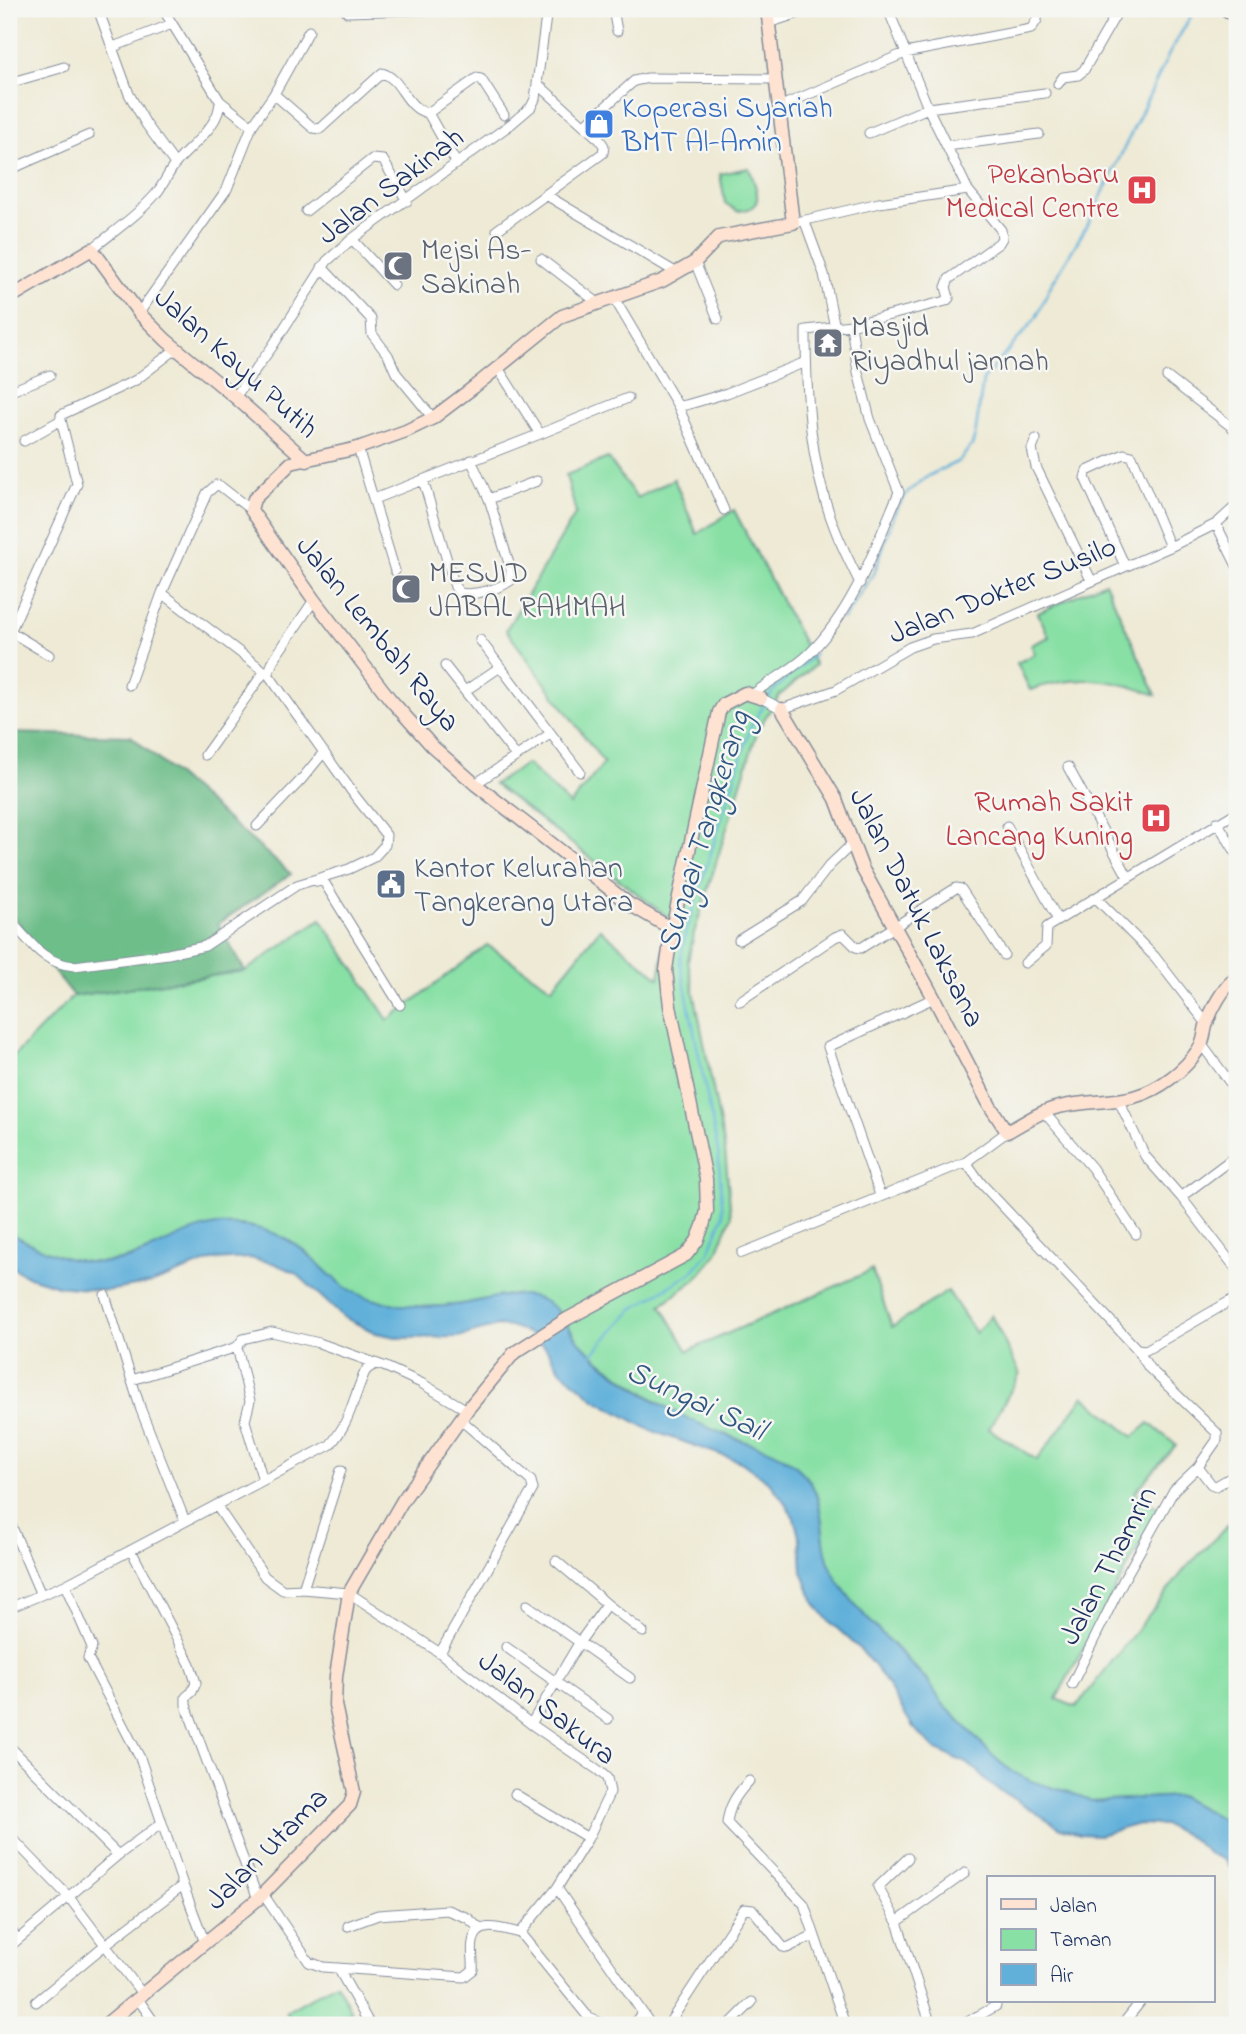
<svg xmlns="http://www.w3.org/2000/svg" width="1246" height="2034" viewBox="0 0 1246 2034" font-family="'Indie Flower',sans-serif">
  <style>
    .green { fill: #88e0a5; stroke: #528882; stroke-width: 2 }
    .forest { fill: #6ebe8a; stroke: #447674; stroke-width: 2 }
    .water { fill: #60b0da; stroke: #3e709c; stroke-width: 2 }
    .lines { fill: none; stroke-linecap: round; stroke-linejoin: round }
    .stream { stroke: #60b0da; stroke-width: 2.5 }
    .street-casing { stroke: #848c9a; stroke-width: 11 }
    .secondary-casing { stroke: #848c9a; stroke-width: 15 }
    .street { stroke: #fff; stroke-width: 9 }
    .secondary { stroke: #fee3d2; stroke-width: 12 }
    .labels { text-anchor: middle; stroke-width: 5; stroke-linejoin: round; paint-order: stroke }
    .shop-label { font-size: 30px; fill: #366cbe; stroke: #f6f6f2; text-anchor: start }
    .health-label { font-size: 30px; fill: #be3a42; stroke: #f6f6f2; text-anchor: end }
    .street-label { font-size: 30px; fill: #1b2f5e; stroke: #f6f6f2 }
    .worship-label { font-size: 30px; fill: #5b616d; stroke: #f6f6f2; text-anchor: start }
    .service-label { font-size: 30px; fill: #4e5e75; stroke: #f6f6f2; text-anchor: start }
    .water-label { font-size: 32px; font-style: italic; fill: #305683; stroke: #f6f6f2 }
  </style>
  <rect width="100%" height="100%" fill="#f6f6f2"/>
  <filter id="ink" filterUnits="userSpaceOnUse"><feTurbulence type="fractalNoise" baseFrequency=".0143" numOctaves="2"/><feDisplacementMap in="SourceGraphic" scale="14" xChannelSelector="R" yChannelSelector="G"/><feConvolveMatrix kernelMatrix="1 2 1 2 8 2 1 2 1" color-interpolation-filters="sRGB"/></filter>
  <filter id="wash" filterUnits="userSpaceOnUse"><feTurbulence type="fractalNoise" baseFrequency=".00686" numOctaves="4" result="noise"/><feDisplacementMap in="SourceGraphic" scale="28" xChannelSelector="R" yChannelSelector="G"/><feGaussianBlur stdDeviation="1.57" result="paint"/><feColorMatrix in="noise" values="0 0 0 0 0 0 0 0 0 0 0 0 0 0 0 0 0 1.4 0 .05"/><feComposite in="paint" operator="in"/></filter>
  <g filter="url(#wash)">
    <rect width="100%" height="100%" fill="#eeead5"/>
    <path class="green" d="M749 168C756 187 768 210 737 211L725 203 720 174Z
      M608 458 637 498 674 479 697 534 734 510 815 665 779 696 758 729 694 933 688 961 725 1150 731 1217 716 1255 696 1279 661 1305 688 1351 872 1270 892 1327 948 1291 976 1333 991 1315 1020 1374 989 1429 1037 1460 1084 1396 1133 1437 1149 1423 1176 1445 1135 1492 1159 1509 1056 1699 1076 1707 1185 1569 1237 1516V1827L1179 1796 1091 1801C1078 1794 1066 1794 1052 1789 1039 1786 1027 1780 1015 1773 995 1761 981 1744 966 1727 959 1718 949 1712 942 1703 936 1696 933 1687 927 1680 897 1646 856 1614 833 1573 815 1541 831 1500 802 1472 781 1450 751 1445 724 1434 704 1426 681 1416 663 1405 635 1386 605 1367 581 1344 568 1331 563 1312 547 1303 516 1285 485 1302 454 1305 430 1308 404 1307 380 1301 369 1299 357 1295 348 1290 334 1283 324 1269 313 1258 295 1241 264 1227 240 1225 200 1222 172 1242 137 1255 91 1273 49 1255 9 1232V1061L73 996 245 971 321 919 388 1020 487 945 552 988 600 929 659 978 669 918 494 784 527 764 570 805 604 763 506 630 576 513 566 475Z
      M1105 582 1156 695C1110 678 1077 674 1030 690L1017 663 1035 654 1031 645 1049 637 1038 613Z
      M336 1983 352 2012 326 2025H293L286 2012Z"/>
    <path class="forest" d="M9 733 131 736 291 874 218 924 245 971 73 996 9 911Z"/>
    <path class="water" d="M216 1225C251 1223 284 1232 310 1256 336 1280 344 1293 380 1301 404 1307 430 1308 454 1305 485 1302 517 1285 548 1303 563 1312 568 1330 580 1342 602 1366 638 1391 666 1407 684 1417 704 1426 723 1434 750 1445 782 1449 803 1473 830 1502 816 1542 834 1574 856 1613 897 1647 927 1681 934 1688 937 1697 943 1704 949 1711 957 1717 963 1724 981 1742 994 1761 1017 1774 1042 1788 1069 1789 1091 1801L1179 1796 1237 1827V1874L1224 1860 1208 1853 1187 1835 1164 1825 1139 1824 1099 1835 1080 1834 1061 1828 988 1783 978 1771 962 1761 936 1750 913 1727 882 1676 861 1650 827 1619 814 1602 802 1572 800 1539 794 1518 783 1500 770 1483 741 1462 650 1430 596 1400 561 1371 546 1348 528 1333 513 1327 497 1326 458 1337 401 1338 376 1333 343 1317 296 1273 273 1263 250 1258 212 1260 153 1283 106 1291 58 1286 29 1277 9 1266V1232C50 1256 94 1274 141 1254 166 1243 188 1230 216 1225Z"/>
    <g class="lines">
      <path class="stream" d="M843 619 874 573 896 509 909 491 928 476 959 461 972 445 975 436 983 380 1036 318 1050 287 1088 224 1169 54 1195 9
        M591 1355 633 1309 691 1273 709 1252 723 1216 718 1151 680 961 686 931 751 726 773 691 815 654"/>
    </g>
  </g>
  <g filter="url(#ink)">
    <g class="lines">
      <g class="street-casing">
        <path id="street" d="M98 9 129 94 146 124 175 164
          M613 9 617 31
          M347 12 448 9
          M768 23 812 9
          M113 47 172 24
          M9 83 64 67
          M1058 84 1063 77 1078 75 1084 70 1119 9
          M274 94 313 128 320 129 382 73C402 78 405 109 428 113L457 164
          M220 101 252 126 274 94 309 31
          M779 107 905 53 1031 29 1037 20 1038 9
          M428 113 477 78 481 79 504 115
          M585 125 634 81 648 78 776 79
          M869 133 928 108 1045 93
          M947 146 1039 134
          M9 170 89 135
          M546 195 677 273
          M306 211 372 159 383 160 407 201
          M805 222 824 274 835 328
          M793 223 879 203 968 190
          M497 230 603 153 604 146 600 140 538 84
          M352 239 394 285
          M92 249C113 232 137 216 155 195 163 186 168 173 176 163 191 145 220 126 220 101L163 9
          M541 259 598 303
          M695 262 718 319
          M322 267 371 319 372 334 388 355 396 373 433 418
          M614 298 678 406 686 405 727 393 806 362
          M139 313 227 189 252 126
          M1167 377 1237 431
          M9 392 50 375
          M235 397 272 347 327 261 352 239 511 124 531 107 535 99 547 9
          M678 406 724 510
          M540 434 628 398
          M1036 439 1032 449 1036 467 1091 580
          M24 441 61 420
          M358 448 395 571
          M423 480 455 587 460 593C475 596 498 589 510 581L511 570 489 499 471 460
          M374 499 540 434 498 368
          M489 499 537 481
          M1216 524 1237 566
          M1125 566 1085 478 1087 471 1124 454 1132 456 1170 547
          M860 583C851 565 842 547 835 529 810 466 806 397 806 330L851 325 946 301 949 298 946 287 949 279 999 243 1002 238 1001 230 968 190 928 108 888 9
          M162 593 268 674
          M9 631 49 655
          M10 632 77 484 61 420V415L136 380 176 349
          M480 640 580 772
          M445 666 516 756
          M129 685 162 593 207 493 216 485 220 486 251 510
          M465 691 500 667
          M753 694C771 680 794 669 810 653 854 609 875 548 899 492L870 419 858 372 851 325
          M761 698 782 709 836 690 910 647 933 639 972 634 1170 547 1216 524 1237 505
          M205 755 265 671
          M1068 767 1128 877
          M475 784 550 734
          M1217 822 1237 854
          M257 826 301 780 324 752
          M1007 826 1058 920
          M316 881 324 882 400 1005
          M1096 898 1155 957 1207 1024
          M9 920C31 941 41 963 74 966L168 954 205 946 297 885 349 869 374 857 385 845 386 835 355 796 268 674 274 659 314 600
          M739 940 802 901 829 866 852 844
          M1025 963 1046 946 1047 927 1237 812
          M740 1001 835 937 843 934 856 947 861 948 956 888 961 889 965 895 1004 955
          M1202 1045 1237 1092
          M1119 1101 1145 1156 1181 1197 1237 1270
          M1043 1111 1092 1168 1136 1234
          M966 1162 981 1183 1137 1349 1146 1350 1237 1297
          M880 1195 828 1047 934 998
          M1181 1197 1237 1155
          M742 1253 966 1162 1007 1132
          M105 1295 141 1410 185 1521
          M132 1380 237 1347
          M1198 1467 1211 1484 1216 1486 1237 1474
          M263 1480 245 1421 250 1401 237 1347 243 1339 272 1332 319 1343 386 1367 421 1383 467 1410
          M216 1505 265 1577 283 1590 303 1589 349 1593 440 1653 531 1724 598 1770 607 1778 610 1792 588 1838 557 1888 520 1933
          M9 1520 41 1595
          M131 1550 190 1664 196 1683 192 1692 186 1697V1705L258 1899
          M556 1561 607 1604
          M65 1585 92 1647 88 1658 140 1758 183 1885 205 1943
          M303 1589 341 1470
          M527 1605 630 1678
          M9 1608 65 1585 330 1445C351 1421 352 1401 364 1374 366 1368 371 1366 377 1364
          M506 1647 608 1719
          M440 1653 533 1489 531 1481 460 1419
          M1072 1684 1123 1581 1174 1490 1198 1467 1217 1440V1433L1149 1368 1137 1349
          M531 1724 579 1643 607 1604 643 1632
          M9 1746 118 1855
          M749 1781C737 1794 729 1805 727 1823L804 1904 845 2025
          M515 1794 588 1838
          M9 1835 68 1896 143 1995
          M908 1858 878 1887 897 1922 931 2025
          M557 1888 651 2025
          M263 1894 309 1962 323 1967 464 1977 473 1970C474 1961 471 1951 473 1942 477 1918 505 1930 520 1933L589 2018 599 2022 601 2025
          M897 1922 965 1873
          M348 1926 378 1915 447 1910 468 1918 480 1929
          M9 1929 18 1939
          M9 1947 118 1855 162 1823
          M338 1968 370 2025
          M138 1999 156 2025
          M36 2002 105 1945 183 1885
          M634 2025 642 2012
          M668 2025 744 1909 753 1910 783 1947 787 1948 814 1935
          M729 2025 752 2002
          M962 2025 996 2006
          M1122 2025 1141 2001"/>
      </g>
      <g class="secondary-casing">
        <path id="secondary" d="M1225 9 1237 17
          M9 298 92 249 139 313 166 340 235 397 307 461
          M782 709 836 799 862 868 934 998 990 1106 1007 1132C1024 1123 1040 1111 1059 1107 1103 1097 1132 1108 1171 1078 1182 1070 1193 1058 1200 1047 1204 1041 1204 1033 1206 1026 1211 1010 1223 987 1237 977
          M672 929 629 904 475 784 432 746 390 699 314 600 251 510 254 499 291 463 358 448 406 431 433 418 474 387 562 316 662 281 695 262 719 237 793 223 767 9
          M105 2025 258 1899 350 1805 354 1792 335 1705 336 1676 349 1593 403 1500 467 1410 514 1353 567 1319 686 1255 697 1241 703 1226 707 1211 706 1179 670 1006 666 970 672 929 719 712 724 704 745 693 761 698"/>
      </g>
      <use href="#street" class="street"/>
      <use href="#secondary" class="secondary"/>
    </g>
  </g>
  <defs>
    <g id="shop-square" transform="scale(1.575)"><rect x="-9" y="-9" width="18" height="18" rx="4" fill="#3f7fe0" stroke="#f6f6f2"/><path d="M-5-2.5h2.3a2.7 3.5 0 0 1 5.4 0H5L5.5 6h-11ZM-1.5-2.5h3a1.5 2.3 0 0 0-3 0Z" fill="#fff"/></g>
    <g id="hospital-square" transform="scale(1.575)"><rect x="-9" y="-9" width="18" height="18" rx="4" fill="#e0444e" stroke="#f6f6f2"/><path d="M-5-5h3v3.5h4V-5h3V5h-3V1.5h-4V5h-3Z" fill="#fff"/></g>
    <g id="mosque-square" transform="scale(1.575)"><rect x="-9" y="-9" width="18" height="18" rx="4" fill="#6b7280" stroke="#f6f6f2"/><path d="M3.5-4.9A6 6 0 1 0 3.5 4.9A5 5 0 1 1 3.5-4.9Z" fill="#fff"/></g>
    <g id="temple-square" transform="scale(1.575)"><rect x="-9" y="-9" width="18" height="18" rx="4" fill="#6b7280" stroke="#f6f6f2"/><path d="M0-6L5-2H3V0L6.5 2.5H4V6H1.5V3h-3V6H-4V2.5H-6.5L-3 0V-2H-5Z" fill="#fff"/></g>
    <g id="civic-square" transform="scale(1.575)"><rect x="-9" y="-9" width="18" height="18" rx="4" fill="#5c6f8a" stroke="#f6f6f2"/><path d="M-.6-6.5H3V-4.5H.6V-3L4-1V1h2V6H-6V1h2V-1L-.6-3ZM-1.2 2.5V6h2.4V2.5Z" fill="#fff"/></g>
  </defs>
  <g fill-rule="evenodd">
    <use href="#shop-square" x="599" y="124"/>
    <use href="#hospital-square" x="1142" y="190"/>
    <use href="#mosque-square" x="398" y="266"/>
    <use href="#temple-square" x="828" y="343"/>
    <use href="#mosque-square" x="406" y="589"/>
    <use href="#hospital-square" x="1156" y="818"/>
    <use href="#civic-square" x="391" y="884"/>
  </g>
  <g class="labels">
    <g class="shop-label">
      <text x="622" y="117">Koperasi Syariah<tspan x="622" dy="34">BMT Al-Amin</tspan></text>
    </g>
    <g class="health-label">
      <text x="1119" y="183">Pekanbaru<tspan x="1119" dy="34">Medical Centre</tspan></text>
      <text x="1133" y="811">Rumah Sakit<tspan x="1133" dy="34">Lancang Kuning</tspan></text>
    </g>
    <g class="street-label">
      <text transform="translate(390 185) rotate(-37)" y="10">Jalan Sakinah</text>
      <text transform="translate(237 362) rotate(42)" y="10">Jalan Kayu Putih</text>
      <text transform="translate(1002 589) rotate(-22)" y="10">Jalan Dokter Susilo</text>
      <text transform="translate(379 633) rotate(51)" y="10">Jalan Lembah Raya</text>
      <text transform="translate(918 907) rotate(63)" y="10">Jalan Datuk Laksana</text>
      <text transform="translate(1107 1565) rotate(-62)" y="10">Jalan Thamrin</text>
      <text transform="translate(548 1707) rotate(38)" y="10">Jalan Sakura</text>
      <text transform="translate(266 1848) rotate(-45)" y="10">Jalan Utama</text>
    </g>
    <g class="worship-label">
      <text x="421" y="259">Mejsi As-<tspan x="421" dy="34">Sakinah</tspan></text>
      <text x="851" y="336">Masjid<tspan x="851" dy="34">Riyadhul jannah</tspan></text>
      <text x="429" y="582">MESJID<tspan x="429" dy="34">JABAL RAHMAH</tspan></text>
    </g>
    <g class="service-label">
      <text x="414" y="877">Kantor Kelurahan<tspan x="414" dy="34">Tangkerang Utara</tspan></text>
    </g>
    <g class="water-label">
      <text transform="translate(702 831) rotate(-73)" y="11">Sungai Tangkerang</text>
      <text transform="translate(697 1399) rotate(25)" y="11">Sungai Sail</text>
    </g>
  </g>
  <rect width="1246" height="2034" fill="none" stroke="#f6f6f2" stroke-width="35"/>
  <rect x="987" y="1876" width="228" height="126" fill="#f6f6f2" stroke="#9ea6b7" stroke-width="2"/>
  <rect x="1001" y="1899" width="35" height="10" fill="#fee3d2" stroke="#9ea6b7" stroke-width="2"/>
  <text x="1050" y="1912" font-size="21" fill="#1b2f5e">Jalan</text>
  <rect x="1001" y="1929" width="35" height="21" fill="#88e0a5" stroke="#9ea6b7" stroke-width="2"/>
  <text x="1050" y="1946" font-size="21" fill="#1b2f5e">Taman</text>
  <rect x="1001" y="1964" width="35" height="21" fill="#60b0da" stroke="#9ea6b7" stroke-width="2"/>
  <text x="1050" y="1982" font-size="21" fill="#1b2f5e">Air</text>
</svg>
